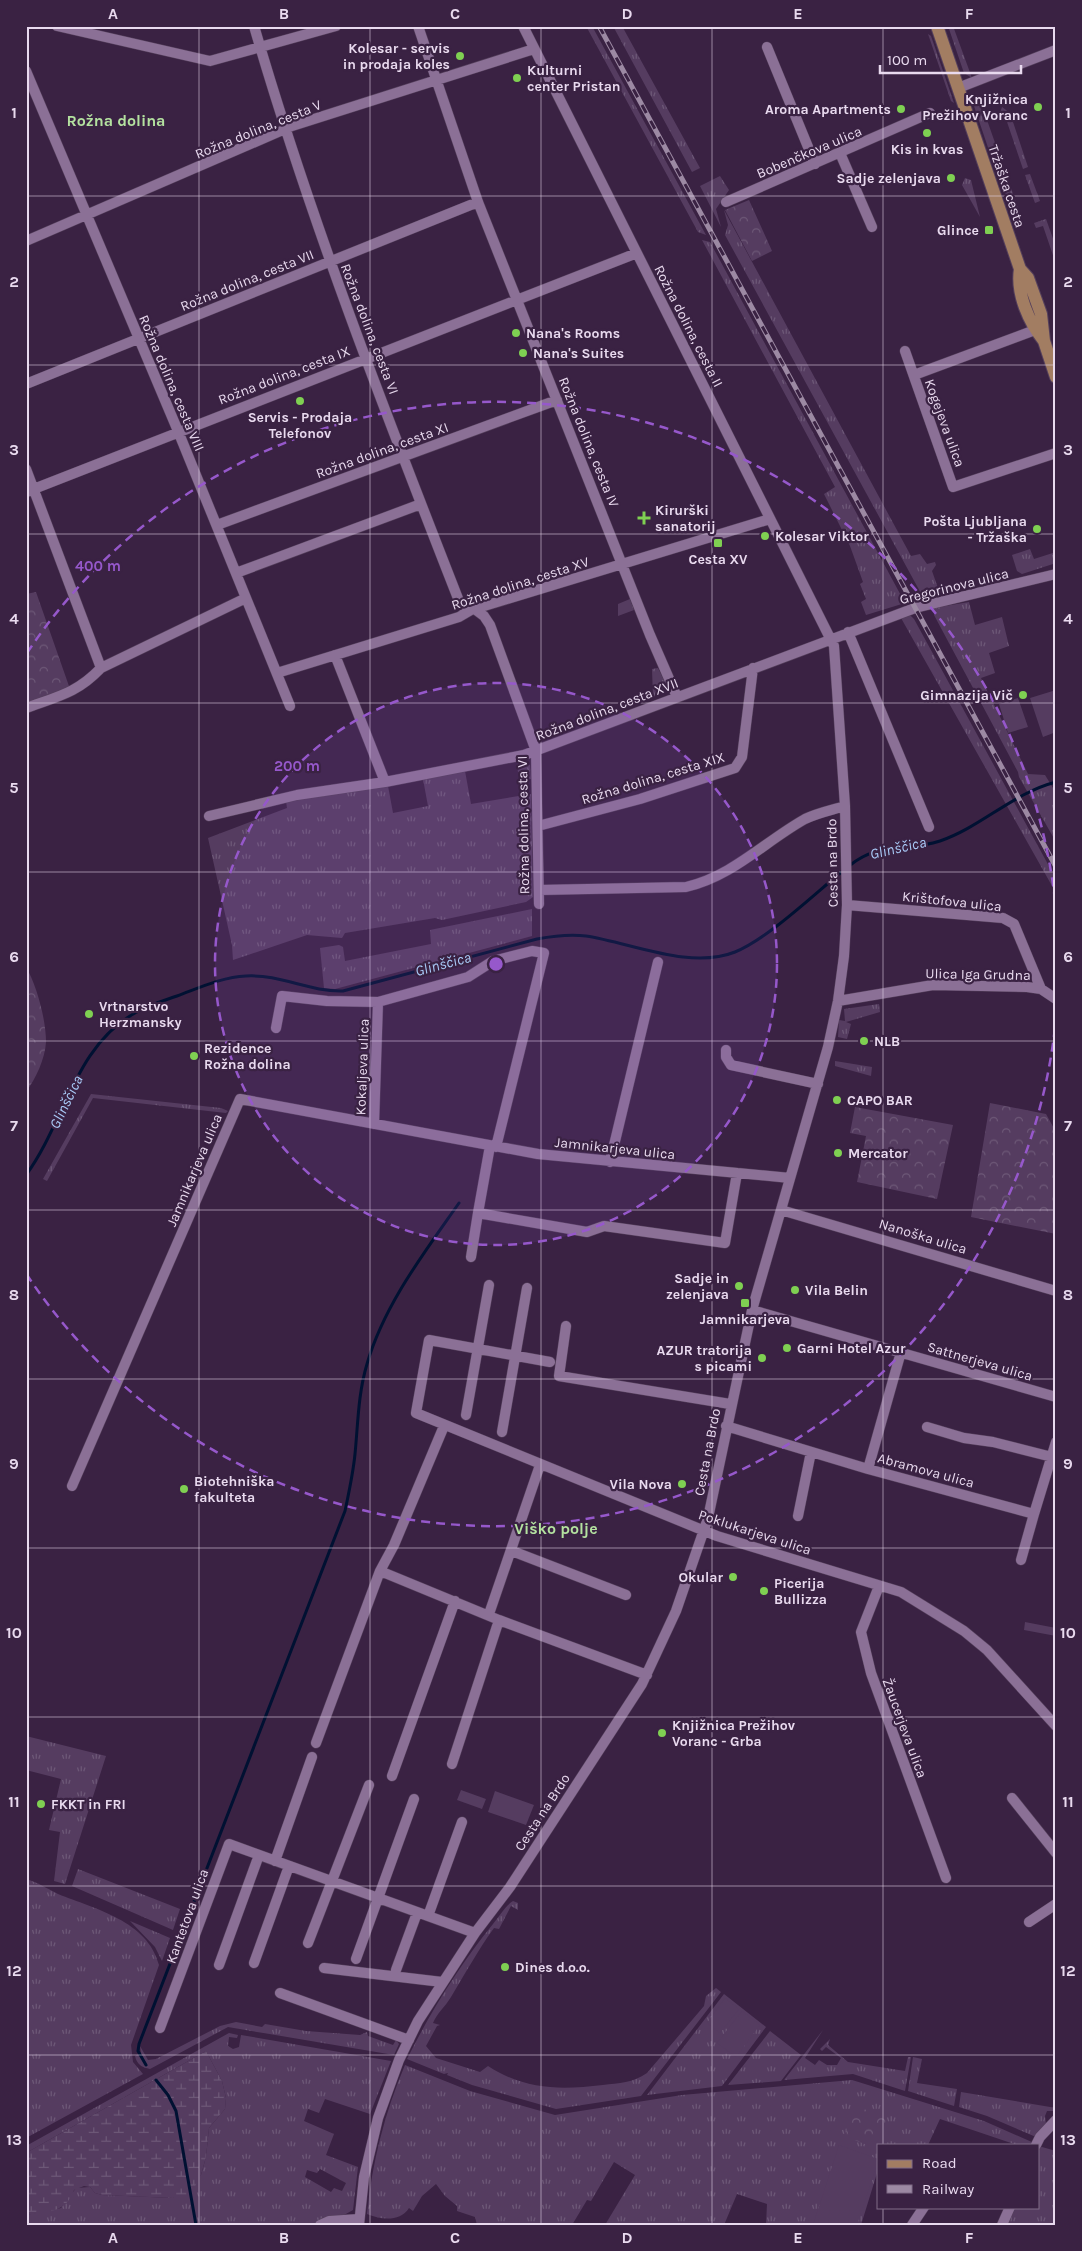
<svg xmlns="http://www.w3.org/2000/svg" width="1082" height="2251" viewBox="0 0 1082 2251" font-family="Karla,sans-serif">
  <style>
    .grass { fill: url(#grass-tufts); fill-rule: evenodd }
    .forest { fill: url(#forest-crowns) }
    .wetland { fill: url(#wetland-marsh) }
    .garden { fill: #553c60 }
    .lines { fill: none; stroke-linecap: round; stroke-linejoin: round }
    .stream { stroke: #001132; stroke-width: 3 }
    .minor-casing { stroke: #55405c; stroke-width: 11 }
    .major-casing { stroke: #55405c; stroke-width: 14 }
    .minor { stroke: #8b7096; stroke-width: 10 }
    .major { stroke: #a27d62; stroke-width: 12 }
    .rail-casing { stroke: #9c89a3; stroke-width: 5 }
    .rail { stroke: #3a2243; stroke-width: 3; stroke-dasharray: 9; stroke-linecap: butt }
    .grid { fill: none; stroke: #e9daef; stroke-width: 1; stroke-opacity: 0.55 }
    .ring { fill: none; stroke: #9658cb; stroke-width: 2.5; stroke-dasharray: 9 6 }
    .poi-dot { fill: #7fd052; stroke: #3a2243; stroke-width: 2 }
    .labels { text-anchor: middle; stroke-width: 4.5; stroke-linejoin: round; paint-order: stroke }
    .poi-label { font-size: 14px; font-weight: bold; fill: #e9daef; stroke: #3a2243; text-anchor: start }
    .street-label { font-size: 14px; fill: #e9daef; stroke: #3a2243 }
    .water-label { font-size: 15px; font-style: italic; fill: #a9caf7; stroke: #3a2243 }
    .quarter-label { font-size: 16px; font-weight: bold; fill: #b4e2a0; stroke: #3a2243 }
    .centre { fill: #9658cb; stroke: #3a2243; stroke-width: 2.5 }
    .ring-label { font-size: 15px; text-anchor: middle; font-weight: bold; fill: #9658cb; stroke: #3a2243; stroke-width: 4.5; stroke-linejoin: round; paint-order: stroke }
    .neatline { fill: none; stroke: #e9daef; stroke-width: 2 }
    .grid-label { font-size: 16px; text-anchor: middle; font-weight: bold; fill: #e9daef }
  </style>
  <defs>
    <pattern id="grass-tufts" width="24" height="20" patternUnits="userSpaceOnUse" patternTransform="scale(1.25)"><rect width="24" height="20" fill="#553c60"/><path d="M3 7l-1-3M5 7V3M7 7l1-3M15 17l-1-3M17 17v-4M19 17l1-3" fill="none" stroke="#6d5877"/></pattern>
    <pattern id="forest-crowns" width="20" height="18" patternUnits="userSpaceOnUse" patternTransform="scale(1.25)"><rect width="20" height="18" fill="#553c60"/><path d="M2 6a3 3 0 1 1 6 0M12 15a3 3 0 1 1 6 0" fill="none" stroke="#6d5877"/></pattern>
    <pattern id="wetland-marsh" width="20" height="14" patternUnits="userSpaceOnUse" patternTransform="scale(1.25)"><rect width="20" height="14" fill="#553c60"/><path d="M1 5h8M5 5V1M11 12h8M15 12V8" fill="none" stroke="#6d5877"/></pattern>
  </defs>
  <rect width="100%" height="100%" fill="#3a2243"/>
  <path class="grass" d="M586 26H592L706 235 698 232Z
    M613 26H622L700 168 692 172Z
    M948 26H953L972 78 964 73Z
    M928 34 931 36 954 103 951 101Z
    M981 103 1018 208 1014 210 1000 183 974 106Z
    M1002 107 1010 113 1028 167 1023 169 1006 119H998Z
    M1030 174 1040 201 1035 203 1025 175Z
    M720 176 729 190 716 209 721 227 700 186Z
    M965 178 971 180 980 217 962 185Z
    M724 210 898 532 911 556 920 554 927 564 935 562 936 565 932 571 938 588H942L943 591 923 597 725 235 728 225Z
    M1046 219 1056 247V264L1043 226 1036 228 1034 223Z
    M702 240 710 242 905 603 866 615 861 602 866 599 860 584 863 582 850 546 824 494 835 487Z
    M1030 549 1034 559 1056 552V563L1022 574 1017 571 1012 555Z
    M630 599 634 610 618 616V604Z
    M969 602 975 625 1002 617 1009 646 989 653 995 673 981 678 1028 774 1045 775 1056 793V842L1019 777 1018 772 934 615 936 613 933 608Z
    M909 614 914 619 1056 879V893L901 618Z
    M658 668 669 690 653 697 652 669Z
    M523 762 530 765 531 779 524 780 522 771 518 772 517 764Z
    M465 771 471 804 531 794 533 897 526 902 442 920 435 918 345 933 342 938 307 935 233 960 232 945 208 838 287 808 286 801 388 786 393 813 428 806 423 779Z
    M532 909V936L335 989 324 988 320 948 339 945 343 947 345 961 431 944 430 930Z
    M879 1004 880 1012 846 1022 851 1024 847 1039 838 1037 839 1020 845 1021 844 1009Z
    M835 1061 872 1067 871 1076 835 1066Z
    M91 1094 221 1108 228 1111 226 1113 93 1098 47 1181 43 1179Z
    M26 1736 106 1756 65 1884 54 1881 60 1832 49 1830 61 1779 26 1770Z
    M78 1869 180 1909 173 1930 72 1886Z
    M26 1879C41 1884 46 1888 58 1894 95 1909 148 1921 159 1965L131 2045 133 2062 143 2074 26 2138Z
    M513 1901 518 1903V1910L511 1906 499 1929 494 1928C478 1950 465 1974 451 1997 445 2007 437 2013 433 2023L440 2025 437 2026 426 2046 436 2058 480 2072 488 2066C525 2090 560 2090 603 2085 619 2083 633 2083 647 2073L704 2006 706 1996 716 1988 721 1992 641 2096 556 2109 472 2085 447 2075 448 2073 444 2074 407 2059C431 2011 459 1966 493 1924 499 1917 505 1906 513 1901Z
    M130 1921 170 1938 162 1961 155 1947Z
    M724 1994 766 2027 722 2086 647 2095Z
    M236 2022 262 2027 265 2024 306 2031 360 2035 367 2032 368 2036 393 2045 396 2040 399 2044 394 2055 228 2027 150 2069C142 2067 137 2065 135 2056L141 2053 140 2046 148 2060 156 2059 220 2026Z
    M823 2030 805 2058 815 2065 819 2060 827 2065H837L841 2058 826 2047 822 2051 820 2049 830 2039 828 2045 848 2062 905 2071 908 2057H911L905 2091 853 2074 784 2080Z
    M770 2031 801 2055 781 2081 728 2085Z
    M229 2033 238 2035 237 2038 229 2037 228 2046 233 2049 239 2047 241 2035 391 2061 370 2114 325 2099 319 2113 308 2109 304 2121 334 2134 326 2155 358 2167 353 2210 344 2215 329 2216 328 2219 314 2225H26V2215L61 2208 76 2188 90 2187 95 2193 102 2195 173 2198 201 2175 206 2157 209 2128 225 2109 226 2098 222 2081 206 2051 26 2153V2146ZM320 2169 346 2183 342 2191 334 2188 331 2192 305 2177 307 2170 317 2173Z
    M913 2057 922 2059 917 2083 957 2089 954 2106 908 2091Z
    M405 2065 470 2091 555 2115 682 2095 852 2080 984 2121 1034 2143 1033 2145H1017L940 2119 928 2145H878V2170L861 2225H766L767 2204 737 2194 724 2225H605L635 2175 614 2162 591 2201 587 2200 572 2225H477L475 2217 457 2211V2206L445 2196 436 2184 422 2196 413 2211 409 2208C400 2222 381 2220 367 2214 372 2162 385 2112 405 2065Z
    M961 2092 1056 2108V2111H1047L1045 2116 1046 2124 1036 2137 987 2116 959 2107Z
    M1042 2147 1056 2151V2225H1004L1011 2207H1038V2148Z"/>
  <path class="forest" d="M749 200 772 251 752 261 725 210Z
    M36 592 70 689 26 705V594Z
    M26 967C37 986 46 1020 46 1042 45 1059 36 1078 26 1092Z
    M990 1103 1046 1114 1056 1132V1234L971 1217Z
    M855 1107 953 1125 937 1199 857 1182 866 1136 850 1133Z
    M856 2106 887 2118 875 2148 844 2136Z"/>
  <path class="wetland" d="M206 2051 222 2081 226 2098 225 2109 209 2128 206 2157 201 2175 191 2194 173 2198 102 2195 95 2193 90 2187 84 2186 74 2190C66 2213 47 2212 26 2215V2153Z"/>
  <path class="garden" d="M1056 690V732L1043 737 1030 698Z
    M1018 698 1028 727 1008 733 999 704Z
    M1025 1622 1056 1628V1636L1024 1630Z
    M461 1790 486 1799 482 1809 457 1800Z
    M495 1791 534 1805 526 1825 488 1812Z
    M725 1998 739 2009 720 2033 707 2023Z
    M742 2011 760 2025 736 2057 717 2043Z
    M839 2145 878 2159V2162L857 2225H813Z"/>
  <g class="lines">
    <path class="stream" d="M849 866C879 841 906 852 940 841 981 827 1013 793 1056 782
      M26 1175C65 1122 74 1047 135 1013 148 1005 163 1001 177 996 199 988 222 977 246 976 281 974 309 992 343 991L537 939C553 936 570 934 586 936 632 943 690 970 735 952 769 938 814 894 844 870
      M146 2065 138 2051 139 2044 345 1511C349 1492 353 1474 355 1454 358 1424 358 1394 367 1364 384 1305 424 1253 459 1203
      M156 2080 168 2095 176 2111 196 2225"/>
    <g class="minor-casing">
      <path id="minor" d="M57 26 210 61 336 26
        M254 26C311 222 385 412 459 601L464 608 471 610
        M418 26 478 202 650 635 677 697
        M767 47 815 164
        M26 71 178 431 290 706
        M958 88 1056 50
        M840 153 872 227
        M726 202 930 113
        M26 241 292 126 534 49
        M905 351 953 487 1056 453
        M914 375 1035 330
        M26 384 478 202
        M26 469 101 668
        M26 492 637 253
        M217 525 557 400
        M236 573 421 504
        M476 610 484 616 490 625 536 751 539 904
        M848 632 929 827
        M335 655 385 782
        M277 673 459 617 471 610 770 519
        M26 708C59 696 77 693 101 668L246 598
        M209 816 297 795 385 782 524 755 915 608 1056 574
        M538 826 640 799 735 768 742 757 753 668
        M539 890 686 887C733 876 764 842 805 819 817 813 832 810 845 806
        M847 905 1003 918 1014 924 1041 989
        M838 1001 933 985 1027 987 1041 989 1056 999
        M276 1028 282 996 327 1001 378 1002
        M726 1050V1057L731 1065 818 1084
        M374 1124 378 1002 468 977 493 961 532 951 544 953 496 1147
        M490 1146 478 1213 587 1232 604 1226 725 1243 737 1173
        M610 1162 658 962
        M781 1210 1056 1291
        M471 1257 478 1213
        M752 1310 1056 1397
        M566 1326 559 1376 730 1404
        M550 1362 429 1340 416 1413 717 1536 901 1592 964 1631 987 1650 1056 1726
        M466 1415 489 1285
        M726 1426 868 1469 1034 1514 1056 1442
        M927 1427 964 1438 993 1442 1052 1457
        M502 1432 527 1288
        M868 1469 901 1352
        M72 1486 240 1099 538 1154 790 1178
        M798 1516 811 1452
        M512 1551 626 1595
        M1021 1560 1034 1514
        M380 1571 499 1620 647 1675
        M879 1586 861 1632 871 1673 946 1878
        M489 1614 540 1465
        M316 1743 380 1571 394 1545 444 1426
        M452 1764 499 1620
        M392 1776 455 1601
        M1012 1798 1056 1853
        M275 1861 312 1757
        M428 1916 462 1822
        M1029 1922 1056 1904
        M308 1943 369 1785
        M356 1959 414 1799
        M254 1963 289 1866
        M219 1965 259 1855
        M324 1968 442 1982
        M396 1970 417 1913
        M280 1993 409 2040
        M160 2028 229 1844 475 1933
        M1036 2145 1040 2137 1056 2120
        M320 2225 329 2221 359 2219
        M359 2225 364 2177 378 2118 399 2060 418 2021 475 1933 510 1887 642 1684 676 1611 708 1518 752 1310 828 1047 838 1001 844 956 847 905 845 806 834 646 523 26
        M912 2225 924 2207
        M1002 2225 1010 2207"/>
    </g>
    <g class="major-casing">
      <path id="major" d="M937 26 1020 269 1028 278 1041 314 1044 341 1056 377
        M1020 269C1016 294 1029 322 1044 341"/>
    </g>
    <use href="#minor" class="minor"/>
    <use href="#major" class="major"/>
    <g class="rail-casing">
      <path id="rail" d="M599 26 1056 867"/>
    </g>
    <use href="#rail" class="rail"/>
  </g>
  <path class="grid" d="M199 26V2225M370 26V2225M541 26V2225M712 26V2225M883 26V2145M26 196H1056M26 365H1056M26 534H1056M26 703H1056M26 872H1056M26 1041H1056M26 1210H1056M26 1379H1056M26 1548H1056M26 1717H1056M26 1886H1056M26 2055H1056M883 2207V2225"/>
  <circle cx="496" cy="964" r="281" fill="#9658cb" fill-opacity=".12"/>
  <g class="ring">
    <circle cx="496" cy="964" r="281"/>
    <path d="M1055 1028A563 563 0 0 1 27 1275M27 653A563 563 0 0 1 1055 900"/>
  </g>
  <g class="poi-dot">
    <circle cx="460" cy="56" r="5"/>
    <circle cx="517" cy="78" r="5"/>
    <circle cx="1038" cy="107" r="5"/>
    <circle cx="901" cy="109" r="5"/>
    <circle cx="927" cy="133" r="5"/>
    <circle cx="951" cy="178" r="5"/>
    <rect x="984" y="225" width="10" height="10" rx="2.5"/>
    <circle cx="516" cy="333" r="5"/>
    <circle cx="523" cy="353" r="5"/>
    <circle cx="300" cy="401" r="5"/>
    <path d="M641.5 510.5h5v5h5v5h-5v5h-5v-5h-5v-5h5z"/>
    <circle cx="1037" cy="529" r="5"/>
    <circle cx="765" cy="536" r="5"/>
    <rect x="713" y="538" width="10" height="10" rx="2.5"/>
    <circle cx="1023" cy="695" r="5"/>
    <circle cx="89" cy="1014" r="5"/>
    <circle cx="864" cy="1041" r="5"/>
    <circle cx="194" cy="1056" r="5"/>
    <circle cx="837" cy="1100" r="5"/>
    <circle cx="838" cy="1153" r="5"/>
    <circle cx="739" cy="1286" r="5"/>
    <circle cx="795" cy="1290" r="5"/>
    <rect x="740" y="1298" width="10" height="10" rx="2.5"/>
    <circle cx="787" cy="1348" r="5"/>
    <circle cx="762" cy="1358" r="5"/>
    <circle cx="682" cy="1484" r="5"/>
    <circle cx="184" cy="1489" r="5"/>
    <circle cx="733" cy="1577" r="5"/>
    <circle cx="764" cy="1591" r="5"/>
    <circle cx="662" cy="1733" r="5"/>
    <circle cx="41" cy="1804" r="5"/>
    <circle cx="505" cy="1967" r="5"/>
  </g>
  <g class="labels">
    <g class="poi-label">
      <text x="450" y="53" text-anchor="end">Kolesar - servis<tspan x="450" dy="16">in prodaja koles</tspan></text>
      <text x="527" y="75">Kulturni<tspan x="527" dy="16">center Pristan</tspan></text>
      <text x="1028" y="104" text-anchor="end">Knjižnica<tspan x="1028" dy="16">Prežihov Voranc</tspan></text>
      <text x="891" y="114" text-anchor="end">Aroma Apartments</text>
      <text x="927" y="154" text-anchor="middle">Kis in kvas</text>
      <text x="941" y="183" text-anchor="end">Sadje zelenjava</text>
      <text x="979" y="235" text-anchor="end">Glince</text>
      <text x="526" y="338">Nana's Rooms</text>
      <text x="533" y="358">Nana's Suites</text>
      <text x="300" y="422" text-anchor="middle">Servis - Prodaja<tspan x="300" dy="16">Telefonov</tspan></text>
      <text x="655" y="515">Kirurški<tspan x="655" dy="16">sanatorij</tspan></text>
      <text x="1027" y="526" text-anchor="end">Pošta Ljubljana<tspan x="1027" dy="16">- Tržaška</tspan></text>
      <text x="775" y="541">Kolesar Viktor</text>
      <text x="718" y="564" text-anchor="middle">Cesta XV</text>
      <text x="1013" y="700" text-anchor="end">Gimnazija Vič</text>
      <text x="99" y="1011">Vrtnarstvo<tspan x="99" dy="16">Herzmansky</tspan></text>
      <text x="874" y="1046">NLB</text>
      <text x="204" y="1053">Rezidence<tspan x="204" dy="16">Rožna dolina</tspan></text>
      <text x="847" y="1105">CAPO BAR</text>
      <text x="848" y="1158">Mercator</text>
      <text x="729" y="1283" text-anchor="end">Sadje in<tspan x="729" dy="16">zelenjava</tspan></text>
      <text x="805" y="1295">Vila Belin</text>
      <text x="745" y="1324" text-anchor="middle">Jamnikarjeva</text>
      <text x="797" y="1353">Garni Hotel Azur</text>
      <text x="752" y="1355" text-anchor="end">AZUR tratorija<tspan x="752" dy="16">s picami</tspan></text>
      <text x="194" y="1486">Biotehniška<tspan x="194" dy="16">fakulteta</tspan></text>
      <text x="672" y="1489" text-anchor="end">Vila Nova</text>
      <text x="723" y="1582" text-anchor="end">Okular</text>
      <text x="774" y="1588">Picerija<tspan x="774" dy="16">Bullizza</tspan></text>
      <text x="672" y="1730">Knjižnica Prežihov<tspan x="672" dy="16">Voranc - Grba</tspan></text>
      <text x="51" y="1809">FKKT in FRI</text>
      <text x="515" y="1972">Dines d.o.o.</text>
    </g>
    <g class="street-label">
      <text transform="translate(258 129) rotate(-22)" y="5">Rožna dolina, cesta V</text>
      <text transform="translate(809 152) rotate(-23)" y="5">Bobenčkova ulica</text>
      <text transform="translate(1007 186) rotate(71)" y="5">Tržaška cesta</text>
      <text transform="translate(247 280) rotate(-22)" y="5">Rožna dolina, cesta VII</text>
      <text transform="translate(689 326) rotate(63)" y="5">Rožna dolina, cesta II</text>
      <text transform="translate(370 329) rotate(69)" y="5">Rožna dolina, cesta VI</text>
      <text transform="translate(284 375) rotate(-21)" y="5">Rožna dolina, cesta IX</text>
      <text transform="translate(172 383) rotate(67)" y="5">Rožna dolina, cesta VIII</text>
      <text transform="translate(945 423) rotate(70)" y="5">Kogejeva ulica</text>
      <text transform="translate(589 442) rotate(68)" y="5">Rožna dolina, cesta IV</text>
      <text transform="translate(382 450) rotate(-20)" y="5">Rožna dolina, cesta XI</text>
      <text transform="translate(520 583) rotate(-18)" y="5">Rožna dolina, cesta XV</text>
      <text transform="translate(954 586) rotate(-14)" y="5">Gregorinova ulica</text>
      <text transform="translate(607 709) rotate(-21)" y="5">Rožna dolina, cesta XVII</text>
      <text transform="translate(653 778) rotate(-17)" y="5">Rožna dolina, cesta XIX</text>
      <text transform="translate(523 825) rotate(-91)" y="5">Rožna dolina, cesta VI</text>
      <text transform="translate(832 863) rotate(-91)" y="5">Cesta na Brdo</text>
      <text transform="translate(952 901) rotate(6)" y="5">Krištofova ulica</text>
      <text transform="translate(978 974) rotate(1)" y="5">Ulica Iga Grudna</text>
      <text transform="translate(362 1067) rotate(-88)" y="5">Kokaljeva ulica</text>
      <text transform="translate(615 1148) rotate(6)" y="5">Jamnikarjeva ulica</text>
      <text transform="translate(194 1170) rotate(-67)" y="5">Jamnikarjeva ulica</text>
      <text transform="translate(923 1236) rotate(17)" y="5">Nanoška ulica</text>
      <text transform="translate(980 1361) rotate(16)" y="5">Sattnerjeva ulica</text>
      <text transform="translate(707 1452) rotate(-79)" y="5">Cesta na Brdo</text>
      <text transform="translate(926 1470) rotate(15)" y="5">Abramova ulica</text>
      <text transform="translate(755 1532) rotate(18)" y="5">Poklukarjeva ulica</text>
      <text transform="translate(905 1728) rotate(70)" y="5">Žaucerjeva ulica</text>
      <text transform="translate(542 1812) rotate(-57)" y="5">Cesta na Brdo</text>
      <text transform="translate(187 1916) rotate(-70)" y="5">Kantetova ulica</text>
    </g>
    <g class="water-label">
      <text transform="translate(898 848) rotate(-13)" y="5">Glinščica</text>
      <text transform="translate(443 964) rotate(-15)" y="5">Glinščica</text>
      <text transform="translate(66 1102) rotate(-64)" y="5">Glinščica</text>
    </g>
    <g class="quarter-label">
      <text x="116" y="126">Rožna dolina</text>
      <text x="556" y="1534">Viško polje</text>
    </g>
  </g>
  <circle cx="496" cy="964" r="8" class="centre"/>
  <g class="ring-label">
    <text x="98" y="571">400 m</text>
    <text x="297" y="771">200 m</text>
  </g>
  <rect width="1082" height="2251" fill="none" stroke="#3a2243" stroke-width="55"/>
  <rect x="877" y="2144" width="162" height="65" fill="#3a2243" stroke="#806c88"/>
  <rect x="887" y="2160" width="25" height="8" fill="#a27d62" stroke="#806c88"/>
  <text x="922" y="2168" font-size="15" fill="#e9daef">Road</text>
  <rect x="887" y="2185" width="25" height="8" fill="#9c89a3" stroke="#806c88"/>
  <text x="922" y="2194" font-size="15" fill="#e9daef">Railway</text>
  <path d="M880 65v8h141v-8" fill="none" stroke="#e9daef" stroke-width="2.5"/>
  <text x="887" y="65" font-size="15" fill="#e9daef" stroke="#3a2243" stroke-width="4" paint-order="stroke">100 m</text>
  <rect x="28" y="28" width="1026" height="2196" class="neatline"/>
  <g class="grid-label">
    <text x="113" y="19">A</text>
    <text x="284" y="19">B</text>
    <text x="455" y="19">C</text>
    <text x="627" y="19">D</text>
    <text x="798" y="19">E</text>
    <text x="969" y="19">F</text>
    <text x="14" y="118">1</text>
    <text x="1068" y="118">1</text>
    <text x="14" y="287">2</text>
    <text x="1068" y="287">2</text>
    <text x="14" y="455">3</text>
    <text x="1068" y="455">3</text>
    <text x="14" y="624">4</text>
    <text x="1068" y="624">4</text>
    <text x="14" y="793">5</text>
    <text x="1068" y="793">5</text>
    <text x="14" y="962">6</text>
    <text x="1068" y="962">6</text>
    <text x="14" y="1131">7</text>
    <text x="1068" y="1131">7</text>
    <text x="14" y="1300">8</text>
    <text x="1068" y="1300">8</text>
    <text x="14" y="1469">9</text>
    <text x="1068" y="1469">9</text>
    <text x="14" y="1638">10</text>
    <text x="1068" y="1638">10</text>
    <text x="14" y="1807">11</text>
    <text x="1068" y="1807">11</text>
    <text x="14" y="1976">12</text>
    <text x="1068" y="1976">12</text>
    <text x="14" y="2145">13</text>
    <text x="1068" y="2145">13</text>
    <text x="113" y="2243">A</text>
    <text x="284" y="2243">B</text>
    <text x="455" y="2243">C</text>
    <text x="627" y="2243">D</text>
    <text x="798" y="2243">E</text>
    <text x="969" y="2243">F</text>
  </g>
</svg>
